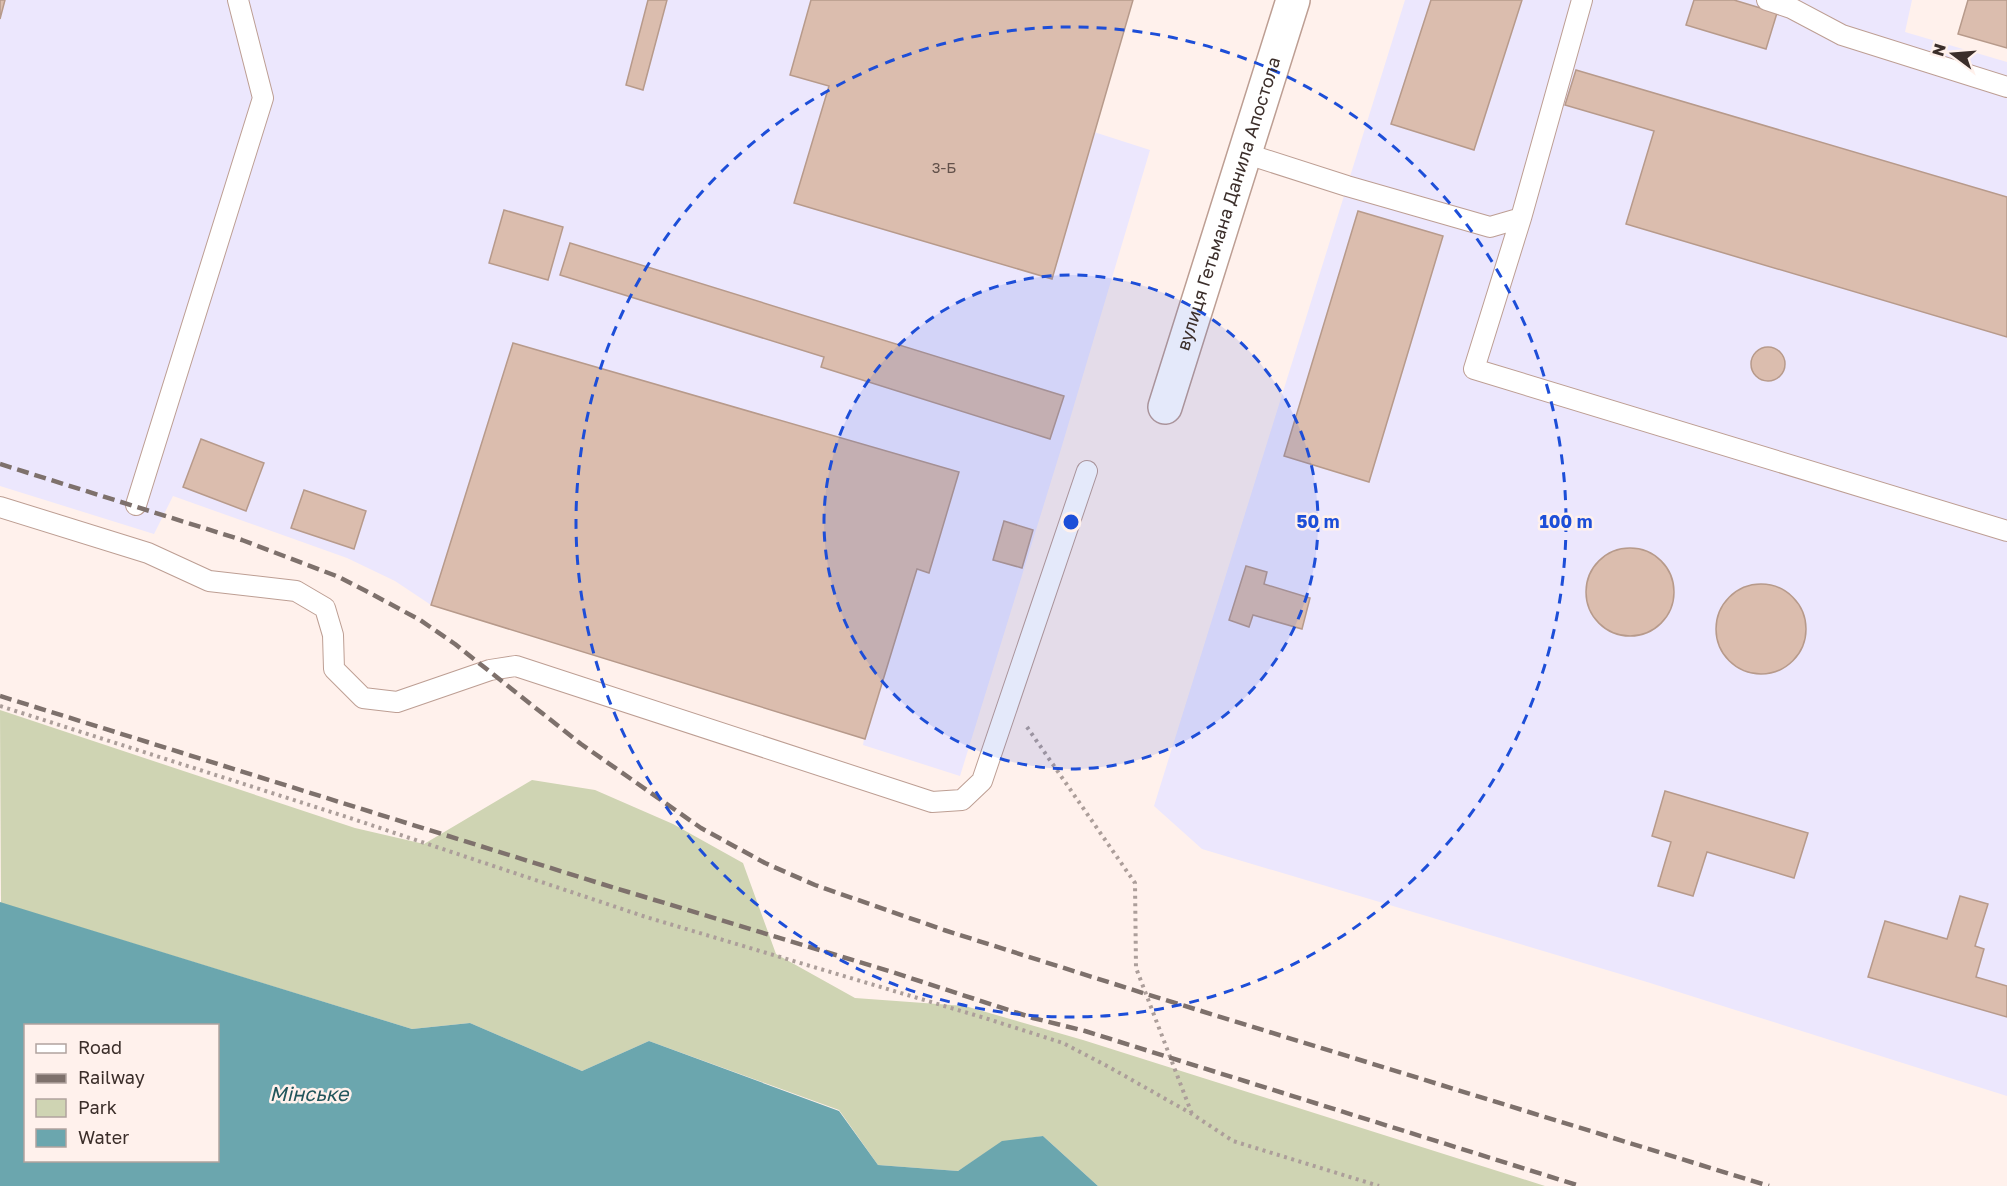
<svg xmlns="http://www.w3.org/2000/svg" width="2007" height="1186" viewBox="0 0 2007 1186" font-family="'Golos Text',sans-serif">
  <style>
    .industrial { fill: #ece7fd }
    .green { fill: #cfd4b3 }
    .water { fill: #6ba6ae; fill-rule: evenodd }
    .building { fill: #dbbdae; stroke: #b79a8b; stroke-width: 1.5 }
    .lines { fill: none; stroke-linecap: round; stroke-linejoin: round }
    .service-casing { stroke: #bd9e93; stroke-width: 22 }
    .minor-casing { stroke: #bd9e93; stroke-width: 36 }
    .path { stroke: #ac9e9a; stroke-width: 4; stroke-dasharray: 3 4.5; stroke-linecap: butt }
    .service { stroke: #fff; stroke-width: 20 }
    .minor { stroke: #fff; stroke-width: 33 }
    .rail { stroke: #7e716c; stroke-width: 4.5; stroke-dasharray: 12 6; stroke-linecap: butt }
    .ring { fill: none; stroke: #1d4ed8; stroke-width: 3; stroke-dasharray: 10 8 }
    .labels { text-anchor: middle; stroke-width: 5; stroke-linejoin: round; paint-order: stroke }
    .number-label { font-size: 15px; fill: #63524b }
    .street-label { font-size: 18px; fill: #3b2e2a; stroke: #fff1ec }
    .water-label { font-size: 20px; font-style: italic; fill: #21555b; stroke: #fff1ec }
    .centre { fill: #1d4ed8; stroke: #fff1ec; stroke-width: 3 }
    .ring-label { font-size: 18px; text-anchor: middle; font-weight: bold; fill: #1d4ed8; stroke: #fff1ec; stroke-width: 5; stroke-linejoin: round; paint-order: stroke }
  </style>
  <rect width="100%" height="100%" fill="#fff1ec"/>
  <path class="industrial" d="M0 0H1133L1094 132 1150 150 1061 449 960 776 863 745 864 739 431 605 395 581 347 558 173 496 154 534 0 486Z
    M1405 0H1912L1905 32 2007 62V1096L1647 982 1202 849 1154 806Z"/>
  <path class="green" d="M0 710 355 828 424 844 532 780 595 790 673 824 743 863 776 954 855 998 965 1006 1083 1040 1545 1186H1098L1043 1136 1002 1142 958 1171 878 1165 839 1110 649 1041 582 1071 470 1023 412 1029 1 903Z"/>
  <path class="water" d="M0 902 412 1029 470 1023 582 1071 649 1041 839 1111 878 1165 958 1171 1002 1141 1043 1136 1098 1186H0ZM26 1026H218V1160H26Z"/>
  <path class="building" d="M0 0H5L0 19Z
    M648 0H667L643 90 626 85Z
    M811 0H1133L1052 279 794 203 829 86 790 75Z
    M1431 0H1522L1474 150 1391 124Z
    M1694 0H1734L1777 13 1766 49 1686 25Z
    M1968 0H2007V48L1958 34Z
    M1576 70 2007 197V337L1626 224 1654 131 1565 105Z
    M504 210 563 227 548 280 489 263Z
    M1358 211 1443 236 1369 482 1284 456Z
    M570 243 1064 396 1050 439 821 367 824 357 560 275Z
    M513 343 959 472 929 573 917 569 865 739 431 605Z
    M1751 364a17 17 0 1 1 34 0a17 17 0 1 1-34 0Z
    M201 439 264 463 246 511 183 487Z
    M304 490 366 511 354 549 291 528Z
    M1004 521 1033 530 1022 568 993 560Z
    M1586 592a44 44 0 1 1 88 0a44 44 0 1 1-88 0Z
    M1246 566 1267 572 1264 584 1310 598 1302 629 1253 615 1249 627 1229 620Z
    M1716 629a45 45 0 1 1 90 0a45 45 0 1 1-90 0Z
    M1665 791 1808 833 1794 878 1707 852 1693 896 1658 886 1671 842 1652 836Z
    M1960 896 1988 904 1975 946 1984 949 1976 977 2007 986V1017L1868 977 1885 921 1947 939Z"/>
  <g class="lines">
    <g class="service-casing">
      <path id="service" d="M1767 0 1791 8 1842 35 2007 87
        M1244 153 1347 186 1490 227 1521 218 1582 0
        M1521 218 1474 369 2007 531
        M136 505 263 98 238 0
        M0 507 148 553 209 581 296 591 325 608 333 635 334 669 363 698 397 702 490 670 516 666 932 802 962 800 982 781 1087 471"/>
    </g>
    <g class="minor-casing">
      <g id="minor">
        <path id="s1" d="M1165 407 1293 0"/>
      </g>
    </g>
    <path class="path" d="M0 706 350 818 646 917 988 1019 1063 1043 1109 1067 1192 1114 1233 1141 1379 1186
      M1027 727 1135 883 1136 968 1192 1114"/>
    <use href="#service" class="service"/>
    <use href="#minor" class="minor"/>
    <path class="rail" d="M0 464 242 540 339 577 366 591 420 620 455 644 581 744 701 828 765 863 815 885 944 930 1146 994 1769 1186
      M0 696 602 884 892 972 1033 1018 1085 1031 1580 1186"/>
  </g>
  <circle cx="1071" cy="522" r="247" fill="#1d4ed8" fill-opacity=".12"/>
  <g class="ring">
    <circle cx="1071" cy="522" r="247"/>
    <circle cx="1071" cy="522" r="495"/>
  </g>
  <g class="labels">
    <g class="number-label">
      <text x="944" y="173">3-Б</text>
    </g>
    <g class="street-label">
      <text dy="6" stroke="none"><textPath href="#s1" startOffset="213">вулиця Гетьмана Данила Апостола</textPath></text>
    </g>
    <g class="water-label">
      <text x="309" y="1101">Мінське</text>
    </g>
  </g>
  <circle cx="1071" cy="522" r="9" class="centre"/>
  <g class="ring-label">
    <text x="1318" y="528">50 m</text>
    <text x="1566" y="528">100 m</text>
  </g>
  <rect x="24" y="1024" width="195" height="138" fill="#fff1ec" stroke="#b1a39e" stroke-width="1.5"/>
  <rect x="36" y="1044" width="30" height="9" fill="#ffffff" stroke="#b1a39e" stroke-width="1.5"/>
  <text x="78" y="1054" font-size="18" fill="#3b2e2a">Road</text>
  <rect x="36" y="1074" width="30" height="9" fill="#7e716c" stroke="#b1a39e" stroke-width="1.5"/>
  <text x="78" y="1084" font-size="18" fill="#3b2e2a">Railway</text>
  <rect x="36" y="1099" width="30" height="18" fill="#cfd4b3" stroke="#b1a39e" stroke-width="1.5"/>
  <text x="78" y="1114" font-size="18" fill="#3b2e2a">Park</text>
  <rect x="36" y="1129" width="30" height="18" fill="#6ba6ae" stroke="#b1a39e" stroke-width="1.5"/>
  <text x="78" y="1144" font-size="18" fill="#3b2e2a">Water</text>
  <g transform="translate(1953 54) rotate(286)" stroke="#fff1ec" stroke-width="4.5" paint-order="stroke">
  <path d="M0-4.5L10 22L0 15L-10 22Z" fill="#3b2e2a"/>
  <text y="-9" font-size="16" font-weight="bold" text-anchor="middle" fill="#3b2e2a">N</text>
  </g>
</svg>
